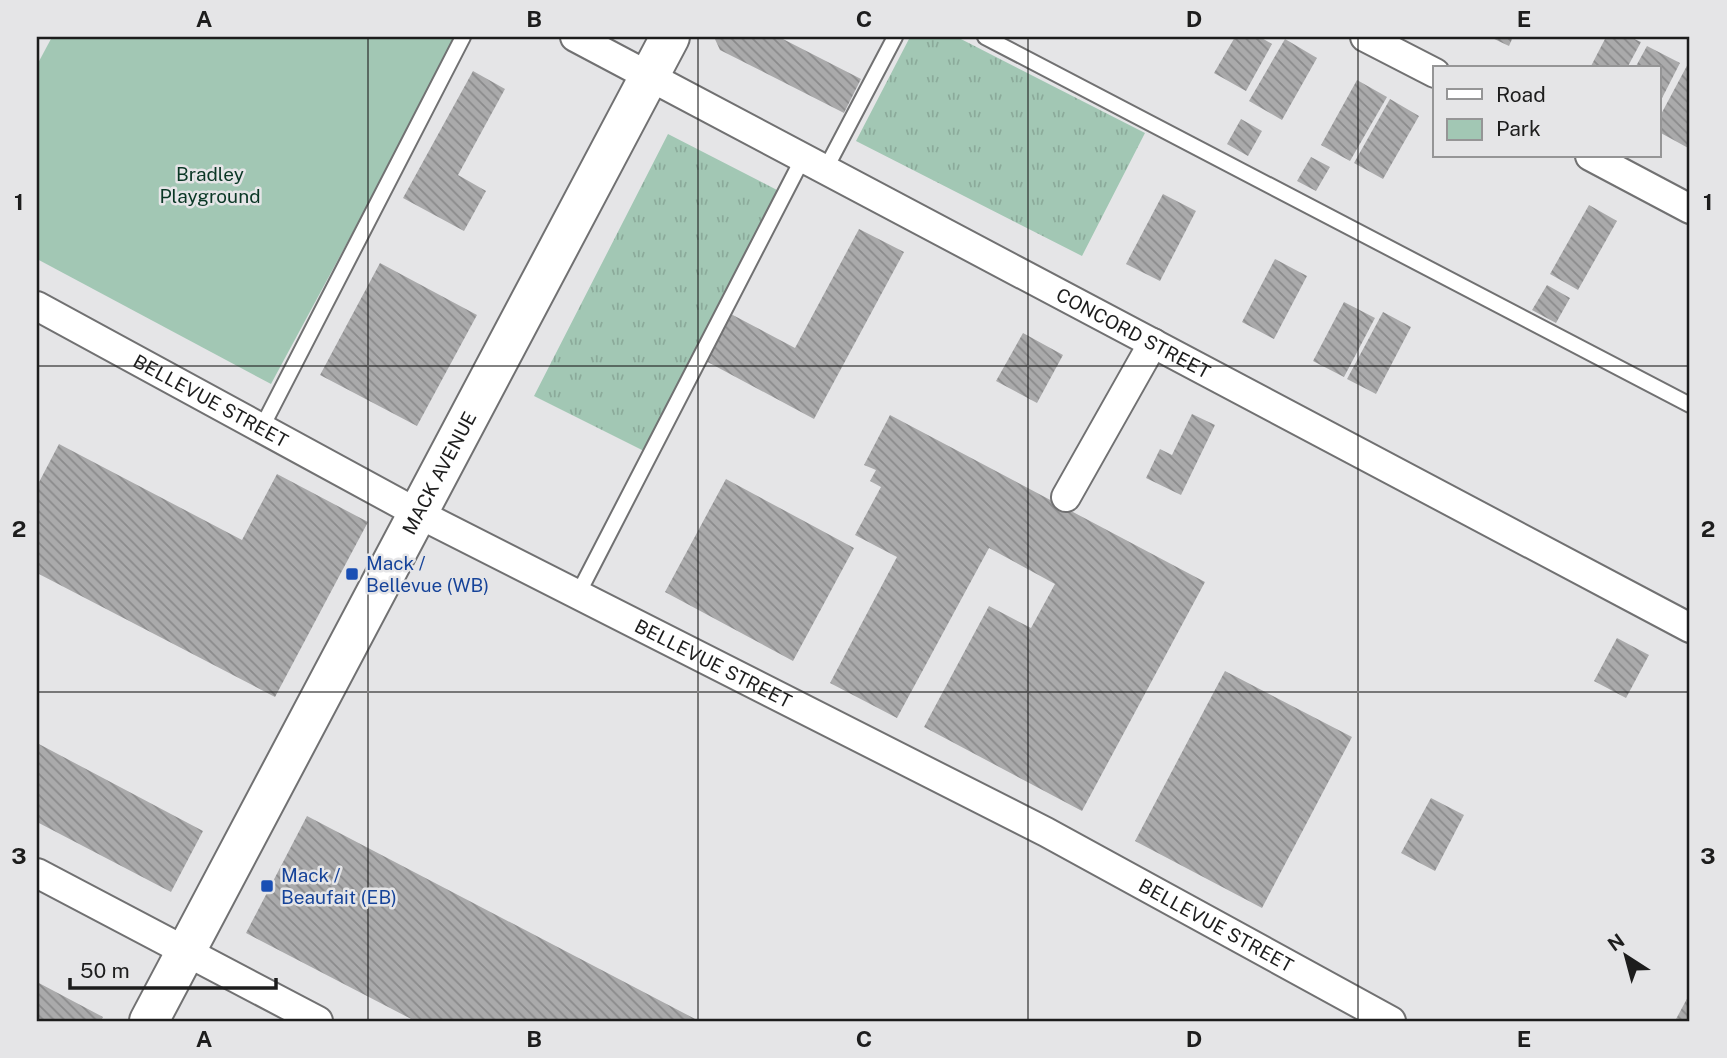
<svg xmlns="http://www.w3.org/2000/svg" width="1727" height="1058" viewBox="0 0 1727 1058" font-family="'Public Sans',sans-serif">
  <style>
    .grass { fill: url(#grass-tufts) }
    .park { fill: #a2c7b4 }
    .building { fill: url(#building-back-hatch) }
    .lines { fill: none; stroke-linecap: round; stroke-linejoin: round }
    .lane-casing { stroke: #717172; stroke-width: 18 }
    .street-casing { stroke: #717172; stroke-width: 32 }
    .secondary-casing { stroke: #717172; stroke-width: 42 }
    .lane { stroke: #fff; stroke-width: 14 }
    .street { stroke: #fff; stroke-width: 28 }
    .secondary { stroke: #fff; stroke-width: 38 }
    .grid { fill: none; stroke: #1d1d1d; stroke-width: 2; stroke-opacity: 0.55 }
    .transit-dot { fill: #1a4fb4; stroke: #e5e5e7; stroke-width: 2.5 }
    .labels { text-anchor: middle; stroke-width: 5; stroke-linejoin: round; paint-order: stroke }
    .park-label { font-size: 19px; fill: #0a3725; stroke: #e5e5e7 }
    .street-label { font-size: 19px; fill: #1d1d1d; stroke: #e5e5e7 }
    .transit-label { font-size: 19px; fill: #164399; stroke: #e5e5e7; text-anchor: start }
    .neatline { fill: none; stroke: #1d1d1d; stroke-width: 2.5 }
    .grid-label { font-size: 23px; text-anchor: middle; font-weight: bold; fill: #1d1d1d }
  </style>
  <defs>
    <pattern id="grass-tufts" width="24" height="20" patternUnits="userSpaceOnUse" patternTransform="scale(1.75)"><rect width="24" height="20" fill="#a2c7b4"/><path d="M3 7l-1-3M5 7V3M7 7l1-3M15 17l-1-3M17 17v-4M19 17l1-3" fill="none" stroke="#8baa9a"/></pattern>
    <pattern id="building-back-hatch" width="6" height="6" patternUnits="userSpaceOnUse" patternTransform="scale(1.75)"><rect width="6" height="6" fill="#aaaaab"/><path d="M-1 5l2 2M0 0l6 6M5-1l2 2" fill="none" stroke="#8a8a8b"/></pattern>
  </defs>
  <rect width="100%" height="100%" fill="#e5e5e7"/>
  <path class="grass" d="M910 37H957L1145 133 1082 256 856 141Z
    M668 134 777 190 644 451 534 396Z"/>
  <path class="park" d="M52 37H458L271 384 37 259V65Z"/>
  <path class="building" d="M714 37H779L861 79 844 113 720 50Z
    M1235 37H1260L1272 44 1246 91 1214 73Z
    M1490 37H1513L1509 46Z
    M1606 37H1630L1641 42 1627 68H1590Z
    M1285 39 1317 58 1282 120 1249 101Z
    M1647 46 1680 63 1659 104V68H1635Z
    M1690 60V149L1659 132V118Z
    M473 71 505 89 458 175 486 191 464 231 403 198Z
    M1357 80 1387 97 1350 161 1321 145Z
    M1390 99 1419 116 1383 179 1354 163Z
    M1241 119 1262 131 1248 156 1227 144Z
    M1311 157 1330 167 1316 191 1297 181Z
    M1163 194 1196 211 1160 281 1126 264Z
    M1589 205 1617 221 1578 290 1550 274Z
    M859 229 904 252 814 419 704 360 729 313 795 348Z
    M1275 259 1307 276 1274 339 1242 322Z
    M380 263 477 315 417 426 320 375Z
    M1547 285 1570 298 1556 323 1532 310Z
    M1344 302 1375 318 1344 377 1313 361Z
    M1383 312 1411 327 1376 394 1347 379Z
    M1023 333 1063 355 1037 403 996 381Z
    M1192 414 1215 425 1181 495 1146 478 1160 449 1172 455Z
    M890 415 1205 582 1082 811 924 727 989 606 1031 628 1055 584 989 548 897 718 830 683 897 557 855 535 881 487 870 481 876 470 864 465Z
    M59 444 242 540 277 474 368 522 275 697 37 573V486Z
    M726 479 854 548 793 661 665 592Z
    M1617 638 1649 655 1626 698 1594 681Z
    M1225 671 1352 737 1262 908 1135 841Z
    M37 743 203 831 171 892 37 822Z
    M1431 798 1464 815 1435 871 1401 853Z
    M307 816 699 1021H415L246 933Z
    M37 982 103 1017 101 1021H37Z
    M1690 993V1021H1675Z"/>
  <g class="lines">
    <g class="lane-casing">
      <path id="lane" d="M985 37 1690 405
        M825 170 895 37
        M261 429 463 37
        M578 594 803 158"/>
    </g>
    <g class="street-casing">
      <g id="street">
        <path id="s1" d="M575 37 1690 628"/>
        <path d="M1365 37 1435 73"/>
        <path d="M1590 156 1690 209"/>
        <path id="s2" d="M37 306 419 514 1046 832 1391 1021"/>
        <path d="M1066 497 1153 343"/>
        <path d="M37 873 318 1021"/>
      </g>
    </g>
    <g class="secondary-casing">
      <g id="secondary">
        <path id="s3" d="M149 1021 670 37"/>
      </g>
    </g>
    <use href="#lane" class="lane"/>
    <use href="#street" class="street"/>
    <use href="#secondary" class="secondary"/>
  </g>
  <path class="grid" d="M368 37V1021M698 37V1021M1028 37V1021M1358 37V1021M37 366H1690M37 692H1690"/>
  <g class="transit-dot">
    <rect x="345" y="567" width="14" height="14" rx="3.5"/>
    <rect x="260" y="879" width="14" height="14" rx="3.5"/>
  </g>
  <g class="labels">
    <g class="park-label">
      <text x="210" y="181">Bradley<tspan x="210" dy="22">Playground</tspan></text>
    </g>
    <g class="street-label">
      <text dy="7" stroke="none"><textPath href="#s1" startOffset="632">CONCORD STREET</textPath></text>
      <text dy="7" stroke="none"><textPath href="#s2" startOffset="198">BELLEVUE STREET</textPath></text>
      <text dy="7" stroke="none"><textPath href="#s3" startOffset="620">MACK AVENUE</textPath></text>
      <text dy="7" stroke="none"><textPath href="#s2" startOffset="765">BELLEVUE STREET</textPath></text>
      <text dy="7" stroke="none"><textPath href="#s2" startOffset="1332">BELLEVUE STREET</textPath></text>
    </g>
    <g class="transit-label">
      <text x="366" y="570">Mack /<tspan x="366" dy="22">Bellevue (WB)</tspan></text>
      <text x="281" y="882">Mack /<tspan x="281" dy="22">Beaufait (EB)</tspan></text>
    </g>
  </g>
  <rect width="1727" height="1058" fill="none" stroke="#e5e5e7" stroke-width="77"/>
  <rect x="1433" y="66" width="228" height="91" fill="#e5e5e7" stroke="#959596" stroke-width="2"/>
  <rect x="1447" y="89" width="35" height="10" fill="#ffffff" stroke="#959596" stroke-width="2"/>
  <text x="1496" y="102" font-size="21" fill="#1d1d1d">Road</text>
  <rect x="1447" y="119" width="35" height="21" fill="#a2c7b4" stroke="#959596" stroke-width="2"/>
  <text x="1496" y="136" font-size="21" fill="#1d1d1d">Park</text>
  <g transform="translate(1626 956) rotate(324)" stroke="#e5e5e7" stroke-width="5" paint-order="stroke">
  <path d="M0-5L12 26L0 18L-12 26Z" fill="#1d1d1d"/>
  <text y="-10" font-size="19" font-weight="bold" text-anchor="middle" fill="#1d1d1d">N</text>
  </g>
  <path d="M70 978v10h206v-10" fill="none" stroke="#1d1d1d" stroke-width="3.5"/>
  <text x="80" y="978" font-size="21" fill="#1d1d1d" stroke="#e5e5e7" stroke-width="5" paint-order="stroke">50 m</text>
  <rect x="38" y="38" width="1650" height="982" class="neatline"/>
  <g class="grid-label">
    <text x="204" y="27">A</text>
    <text x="534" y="27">B</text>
    <text x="864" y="27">C</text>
    <text x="1194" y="27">D</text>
    <text x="1524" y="27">E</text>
    <text x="19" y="210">1</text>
    <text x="1708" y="210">1</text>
    <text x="19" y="537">2</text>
    <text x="1708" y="537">2</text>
    <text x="19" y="864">3</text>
    <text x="1708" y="864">3</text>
    <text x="204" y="1047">A</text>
    <text x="534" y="1047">B</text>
    <text x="864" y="1047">C</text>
    <text x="1194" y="1047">D</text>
    <text x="1524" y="1047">E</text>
  </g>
</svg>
